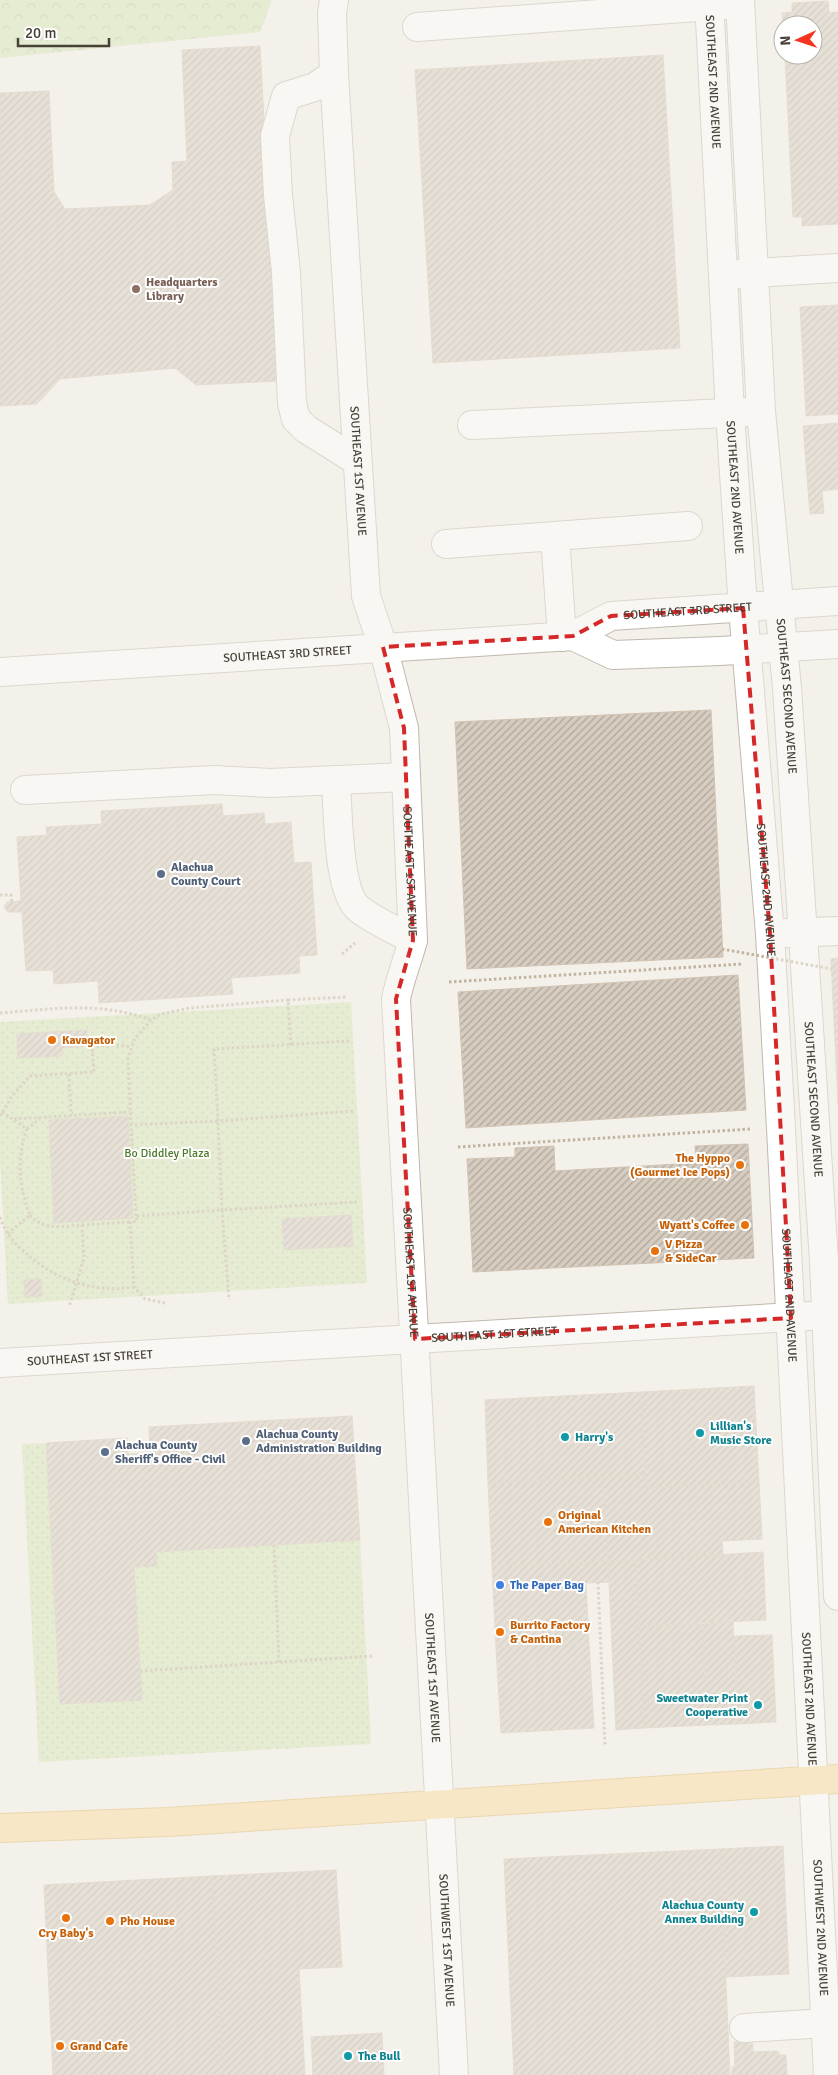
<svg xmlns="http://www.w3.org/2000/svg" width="838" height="2075" viewBox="0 0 838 2075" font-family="Signika,sans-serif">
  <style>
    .forest { fill: url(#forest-crowns) }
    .park { fill: url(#park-dots) }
    .building { fill: url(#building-hatch); stroke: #d1c3b3 }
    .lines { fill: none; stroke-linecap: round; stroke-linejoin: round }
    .minor-casing { stroke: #c0b8ad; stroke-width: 30 }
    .major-casing { stroke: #e1b76b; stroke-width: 30 }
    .path { stroke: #c1b39e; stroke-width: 3; stroke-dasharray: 2.5 2.5; stroke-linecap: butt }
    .minor { stroke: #fff; stroke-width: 28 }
    .major { stroke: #fbdb9c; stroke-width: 28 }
    .path-bridge { stroke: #c1b39e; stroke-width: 3; stroke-dasharray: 2.5 2.5; stroke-linecap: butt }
    .marked { fill: none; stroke: #d62828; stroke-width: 4; stroke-dasharray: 10 6; stroke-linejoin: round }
    .education-dot { fill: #8d6e63; stroke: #fff; stroke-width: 2 }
    .service-dot { fill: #5c6f8a; stroke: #fff; stroke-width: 2 }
    .food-dot { fill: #e8710a; stroke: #fff; stroke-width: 2 }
    .culture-dot { fill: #0f9aa8; stroke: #fff; stroke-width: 2 }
    .shop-dot { fill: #3f7fe0; stroke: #fff; stroke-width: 2 }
    .labels { text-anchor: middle; stroke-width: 4; stroke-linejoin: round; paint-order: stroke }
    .street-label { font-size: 12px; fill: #484138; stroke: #fff }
    .education-label { font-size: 12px; font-weight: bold; fill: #785e54; stroke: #fff; text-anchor: start }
    .service-label { font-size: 12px; font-weight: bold; fill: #4e5e75; stroke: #fff; text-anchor: start }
    .food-label { font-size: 12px; font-weight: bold; fill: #c56008; stroke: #fff; text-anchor: start }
    .park-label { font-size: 12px; fill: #4e792c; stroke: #fff }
    .culture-label { font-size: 12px; font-weight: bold; fill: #0d838f; stroke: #fff; text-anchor: start }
    .shop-label { font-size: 12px; font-weight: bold; fill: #366cbe; stroke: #fff; text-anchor: start }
  </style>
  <defs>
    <pattern id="forest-crowns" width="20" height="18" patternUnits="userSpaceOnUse" patternTransform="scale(1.25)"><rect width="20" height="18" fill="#d3e7b4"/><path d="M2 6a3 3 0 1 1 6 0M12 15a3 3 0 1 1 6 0" fill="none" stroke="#b7c79c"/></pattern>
    <pattern id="park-dots" width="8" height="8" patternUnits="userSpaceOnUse" patternTransform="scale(1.25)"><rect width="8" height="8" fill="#d3e7b4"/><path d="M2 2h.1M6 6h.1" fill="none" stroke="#b7c79c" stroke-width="1.8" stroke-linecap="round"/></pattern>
    <pattern id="building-hatch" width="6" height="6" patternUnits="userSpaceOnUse" patternTransform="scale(1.25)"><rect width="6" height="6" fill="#d6ccbf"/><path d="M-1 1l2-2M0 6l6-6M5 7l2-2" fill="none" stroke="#b0a79c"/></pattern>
  </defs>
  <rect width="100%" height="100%" fill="#f4f1ea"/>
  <path class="forest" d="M0 0H272L260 32 0 58Z"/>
  <path class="park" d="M351 1002 367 1283 8 1304 0 1160V1022Z
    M46 1443 60 1704 142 1700 134 1567 157 1566 156 1552 360 1540 371 1744 39 1762 22 1444Z"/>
  <path class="building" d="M828 1 829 13 838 12V224L802 226V217H793L785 55H813V25L783 26 782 13 792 12V3Z
    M260 46 278 381 196 385 175 368 60 379 37 404 0 406V93L49 91 54 192 65 209 150 205 173 190 172 162 187 161 182 50Z
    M663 55 680 348 433 363 415 70Z
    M838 305V414L806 416 800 307Z
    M838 423V489L822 491 824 513 810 514 803 426Z
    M711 710 723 957 467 969 455 722Z
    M222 804 223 816 264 813 265 824 291 822 294 863 311 862 317 955 299 956 300 973 231 978 233 994 99 1003 98 981 54 984 53 970 26 971 22 912H8L4 907 7 902 21 901 17 837 47 835 46 827 102 824 101 811Z
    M838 958V1104L831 959Z
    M738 975 746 1110 466 1128 458 992Z
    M87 1030V1046L62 1048V1056L18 1058 17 1034Z
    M128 1116 133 1218 54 1223 49 1120Z
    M748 1144 754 1258 473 1272 467 1159 515 1157V1148L554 1146 555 1171 696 1163 695 1146Z
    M351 1215 353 1246 284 1250 282 1219Z
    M41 1279 42 1296 25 1297 24 1280Z
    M754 1386 759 1482 646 1488 641 1392Z
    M641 1392 645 1475 488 1483 485 1400Z
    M352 1416 360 1540 156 1552 157 1566 134 1567 142 1700 60 1704 46 1443 127 1438 128 1454 150 1453 149 1427Z
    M645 1475 646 1488 759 1482 762 1539 722 1541 723 1555 608 1561 603 1477Z
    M603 1477 608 1561 492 1566 488 1483Z
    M763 1552 766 1620 639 1626 636 1560Z
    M636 1560 644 1728 616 1730 608 1561Z
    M608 1561 609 1582 586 1583 589 1643 496 1648 492 1566Z
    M733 1622 738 1724 707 1725 703 1624Z
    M703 1624 707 1725 644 1728 639 1626Z
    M772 1635 776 1722 738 1724 734 1636Z
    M589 1643 594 1728 501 1733 496 1648Z
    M783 1846 789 1974 726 1977 720 1849Z
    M720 1849 730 2075H514L504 1859Z
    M336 1870 342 1967 299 1969 305 2075H223L212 1876Z
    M212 1876 223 2075H53L44 1885Z
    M382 2033 384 2075H313L311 2037Z
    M752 2040 753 2052 778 2051 779 2055H786L787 2075H732V2067H735L734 2042Z"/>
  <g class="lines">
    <g class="minor-casing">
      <g id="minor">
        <path id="s1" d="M334 0 332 13 334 74 366 596 383 647 404 728 413 940C408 960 400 978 396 999L454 2075"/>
        <path id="s2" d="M709 0 730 413 743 608 770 934 781 1128 828 2075"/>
        <path id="s3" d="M740 0 761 411 787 688 824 1261 838 1596"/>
        <path d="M417 27 726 5"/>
        <path d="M334 74 315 87 286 96 275 136 278 195 286 272 292 403 296 419 306 429 357 461"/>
        <path d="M738 274 838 268"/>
        <path d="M472 425 748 412"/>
        <path d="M555 536 688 526"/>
        <path d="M446 544 555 536 562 637"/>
        <path d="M573 636 613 655 720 651 838 644"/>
        <path id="s4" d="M0 672 573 636 611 616 838 601"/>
        <path d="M336 780C338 808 337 892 359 909 374 921 396 930 413 940"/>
        <path d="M25 790 214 780 270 783 406 777"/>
        <path d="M786 933 838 931"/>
        <path id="s5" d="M0 1363 810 1316"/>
        <path d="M744 2028 826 2023"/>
      </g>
    </g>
    <g class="major-casing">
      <path id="major" d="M0 1828 168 1822 838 1779"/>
    </g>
    <path class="path" d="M0 895H11L12 902
      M342 954 355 943
      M449 982 742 964
      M0 1013C54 1009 98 1001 151 1020
      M349 1041 214 1049 218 1121 353 1111
      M291 1045 288 1000 347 997
      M69 1074 71 1116
      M2 1112 27 1129C16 1158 19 1187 30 1215L7 1234
      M0 1116 12 1096 30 1076 94 1072 92 1046 118 1045 131 1047
      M14 1119 130 1112
      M131 1125 128 1058 135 1038 151 1020 161 1014 190 1008 288 1000
      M27 1129 40 1119
      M458 1147 751 1129
      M30 1215C43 1231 63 1226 82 1225L84 1258 69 1307
      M136 1216 131 1125 218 1121 222 1210 358 1202
      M0 1217C5 1233 15 1244 27 1254 58 1281 93 1293 134 1287
      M82 1225 130 1222
      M165 1303 145 1299 134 1287 130 1222 137 1221 136 1216 222 1210 229 1300
      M274 1545 279 1662
      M598 1582 605 1745
      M140 1671 373 1656"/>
    <use href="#minor" class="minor"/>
    <use href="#major" class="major"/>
    <path class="path-bridge" d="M722 949 832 969"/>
  </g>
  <path d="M0 0H838V2075H0ZM743 608 770 934 791 1318 415 1339 396 999 413 940 406 777 404 728 383 647 573 636 611 616Z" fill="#f4f1ea" fill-opacity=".55" fill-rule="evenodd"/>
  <path class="marked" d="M743 608 770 934 791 1318 415 1339 396 999 413 940 406 777 404 728 383 647 573 636 611 616Z"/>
  <circle class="education-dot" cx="136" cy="289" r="5"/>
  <g class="service-dot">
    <circle cx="161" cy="874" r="5"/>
    <circle cx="246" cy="1441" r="5"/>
    <circle cx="105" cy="1452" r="5"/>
  </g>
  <g class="food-dot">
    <circle cx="52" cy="1040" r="5"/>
    <circle cx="740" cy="1165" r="5"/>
    <circle cx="745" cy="1225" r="5"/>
    <circle cx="655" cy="1251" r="5"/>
    <circle cx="548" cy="1522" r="5"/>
    <circle cx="500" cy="1632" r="5"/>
    <circle cx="66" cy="1918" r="5"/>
    <circle cx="110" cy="1921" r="5"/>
    <circle cx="60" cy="2046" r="5"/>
  </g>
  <g class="culture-dot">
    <circle cx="700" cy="1433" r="5"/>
    <circle cx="565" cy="1437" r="5"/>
    <circle cx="758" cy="1705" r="5"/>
    <circle cx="754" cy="1912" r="5"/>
    <circle cx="348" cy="2056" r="5"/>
  </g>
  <circle class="shop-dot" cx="500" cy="1585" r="5"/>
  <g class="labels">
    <g class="street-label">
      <text dy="4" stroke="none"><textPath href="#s2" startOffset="82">SOUTHEAST 2ND AVENUE</textPath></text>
      <text dy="4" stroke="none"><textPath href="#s1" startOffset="472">SOUTHEAST 1ST AVENUE</textPath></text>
      <text dy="4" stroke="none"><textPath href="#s2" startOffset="488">SOUTHEAST 2ND AVENUE</textPath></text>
      <text dy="4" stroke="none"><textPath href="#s4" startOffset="694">SOUTHEAST 3RD STREET</textPath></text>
      <text dy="4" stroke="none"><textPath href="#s4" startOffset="288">SOUTHEAST 3RD STREET</textPath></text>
      <text dy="4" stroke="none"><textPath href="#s3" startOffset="698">SOUTHEAST SECOND AVENUE</textPath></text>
      <text dy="4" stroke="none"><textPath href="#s1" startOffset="878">SOUTHEAST 1ST AVENUE</textPath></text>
      <text dy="4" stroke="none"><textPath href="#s2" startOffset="892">SOUTHEAST 2ND AVENUE</textPath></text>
      <text dy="4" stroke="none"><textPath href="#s3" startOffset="1102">SOUTHEAST SECOND AVENUE</textPath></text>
      <text dy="4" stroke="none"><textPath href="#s1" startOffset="1282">SOUTHEAST 1ST AVENUE</textPath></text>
      <text dy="4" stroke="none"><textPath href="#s2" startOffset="1298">SOUTHEAST 2ND AVENUE</textPath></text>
      <text dy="4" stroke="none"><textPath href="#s5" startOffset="495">SOUTHEAST 1ST STREET</textPath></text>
      <text dy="4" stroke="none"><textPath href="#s5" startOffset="90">SOUTHEAST 1ST STREET</textPath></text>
      <text dy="4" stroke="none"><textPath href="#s1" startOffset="1688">SOUTHEAST 1ST AVENUE</textPath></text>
      <text dy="4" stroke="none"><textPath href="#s2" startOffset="1702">SOUTHEAST 2ND AVENUE</textPath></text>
      <text dy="4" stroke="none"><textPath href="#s2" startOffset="1931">SOUTHWEST 2ND AVENUE</textPath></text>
      <text dy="4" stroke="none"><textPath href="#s1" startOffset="1951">SOUTHWEST 1ST AVENUE</textPath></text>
    </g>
    <g class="education-label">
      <text x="146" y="286">Headquarters<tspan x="146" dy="14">Library</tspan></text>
    </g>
    <g class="service-label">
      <text x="171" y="871">Alachua<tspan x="171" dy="14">County Court</tspan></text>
      <text x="256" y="1438">Alachua County<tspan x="256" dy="14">Administration Building</tspan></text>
      <text x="115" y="1449">Alachua County<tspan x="115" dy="14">Sheriff's Office - Civil</tspan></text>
    </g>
    <g class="food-label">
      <text x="62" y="1044">Kavagator</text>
      <text x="730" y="1162" text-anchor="end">The Hyppo<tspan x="730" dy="14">(Gourmet Ice Pops)</tspan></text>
      <text x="735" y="1229" text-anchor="end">Wyatt's Coffee</text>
      <text x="665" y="1248">V Pizza<tspan x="665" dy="14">&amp; SideCar</tspan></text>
      <text x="558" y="1519">Original<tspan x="558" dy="14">American Kitchen</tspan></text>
      <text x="510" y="1629">Burrito Factory<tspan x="510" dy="14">&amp; Cantina</tspan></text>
      <text x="120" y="1925">Pho House</text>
      <text x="66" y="1937" text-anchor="middle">Cry Baby's</text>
      <text x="70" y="2050">Grand Cafe</text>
    </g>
    <g class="park-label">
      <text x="167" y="1157">Bo Diddley Plaza</text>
    </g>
    <g class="culture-label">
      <text x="710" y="1430">Lillian's<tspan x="710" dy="14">Music Store</tspan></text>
      <text x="575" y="1441">Harry's</text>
      <text x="748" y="1702" text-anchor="end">Sweetwater Print<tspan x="748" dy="14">Cooperative</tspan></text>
      <text x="744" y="1909" text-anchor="end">Alachua County<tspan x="744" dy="14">Annex Building</tspan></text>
      <text x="358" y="2060">The Bull</text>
    </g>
    <g class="shop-label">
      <text x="510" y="1589">The Paper Bag</text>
    </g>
  </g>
  <g transform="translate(798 40) rotate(267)"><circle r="24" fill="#ffffff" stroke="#b6b3af"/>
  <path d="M0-4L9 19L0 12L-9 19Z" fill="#f43421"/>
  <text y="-8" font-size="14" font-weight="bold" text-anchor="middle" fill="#484138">N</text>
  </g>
  <path d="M18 38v8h91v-8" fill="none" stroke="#484138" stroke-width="2.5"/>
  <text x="25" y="38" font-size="15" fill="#484138" stroke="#ffffff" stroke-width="4" paint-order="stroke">20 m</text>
</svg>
